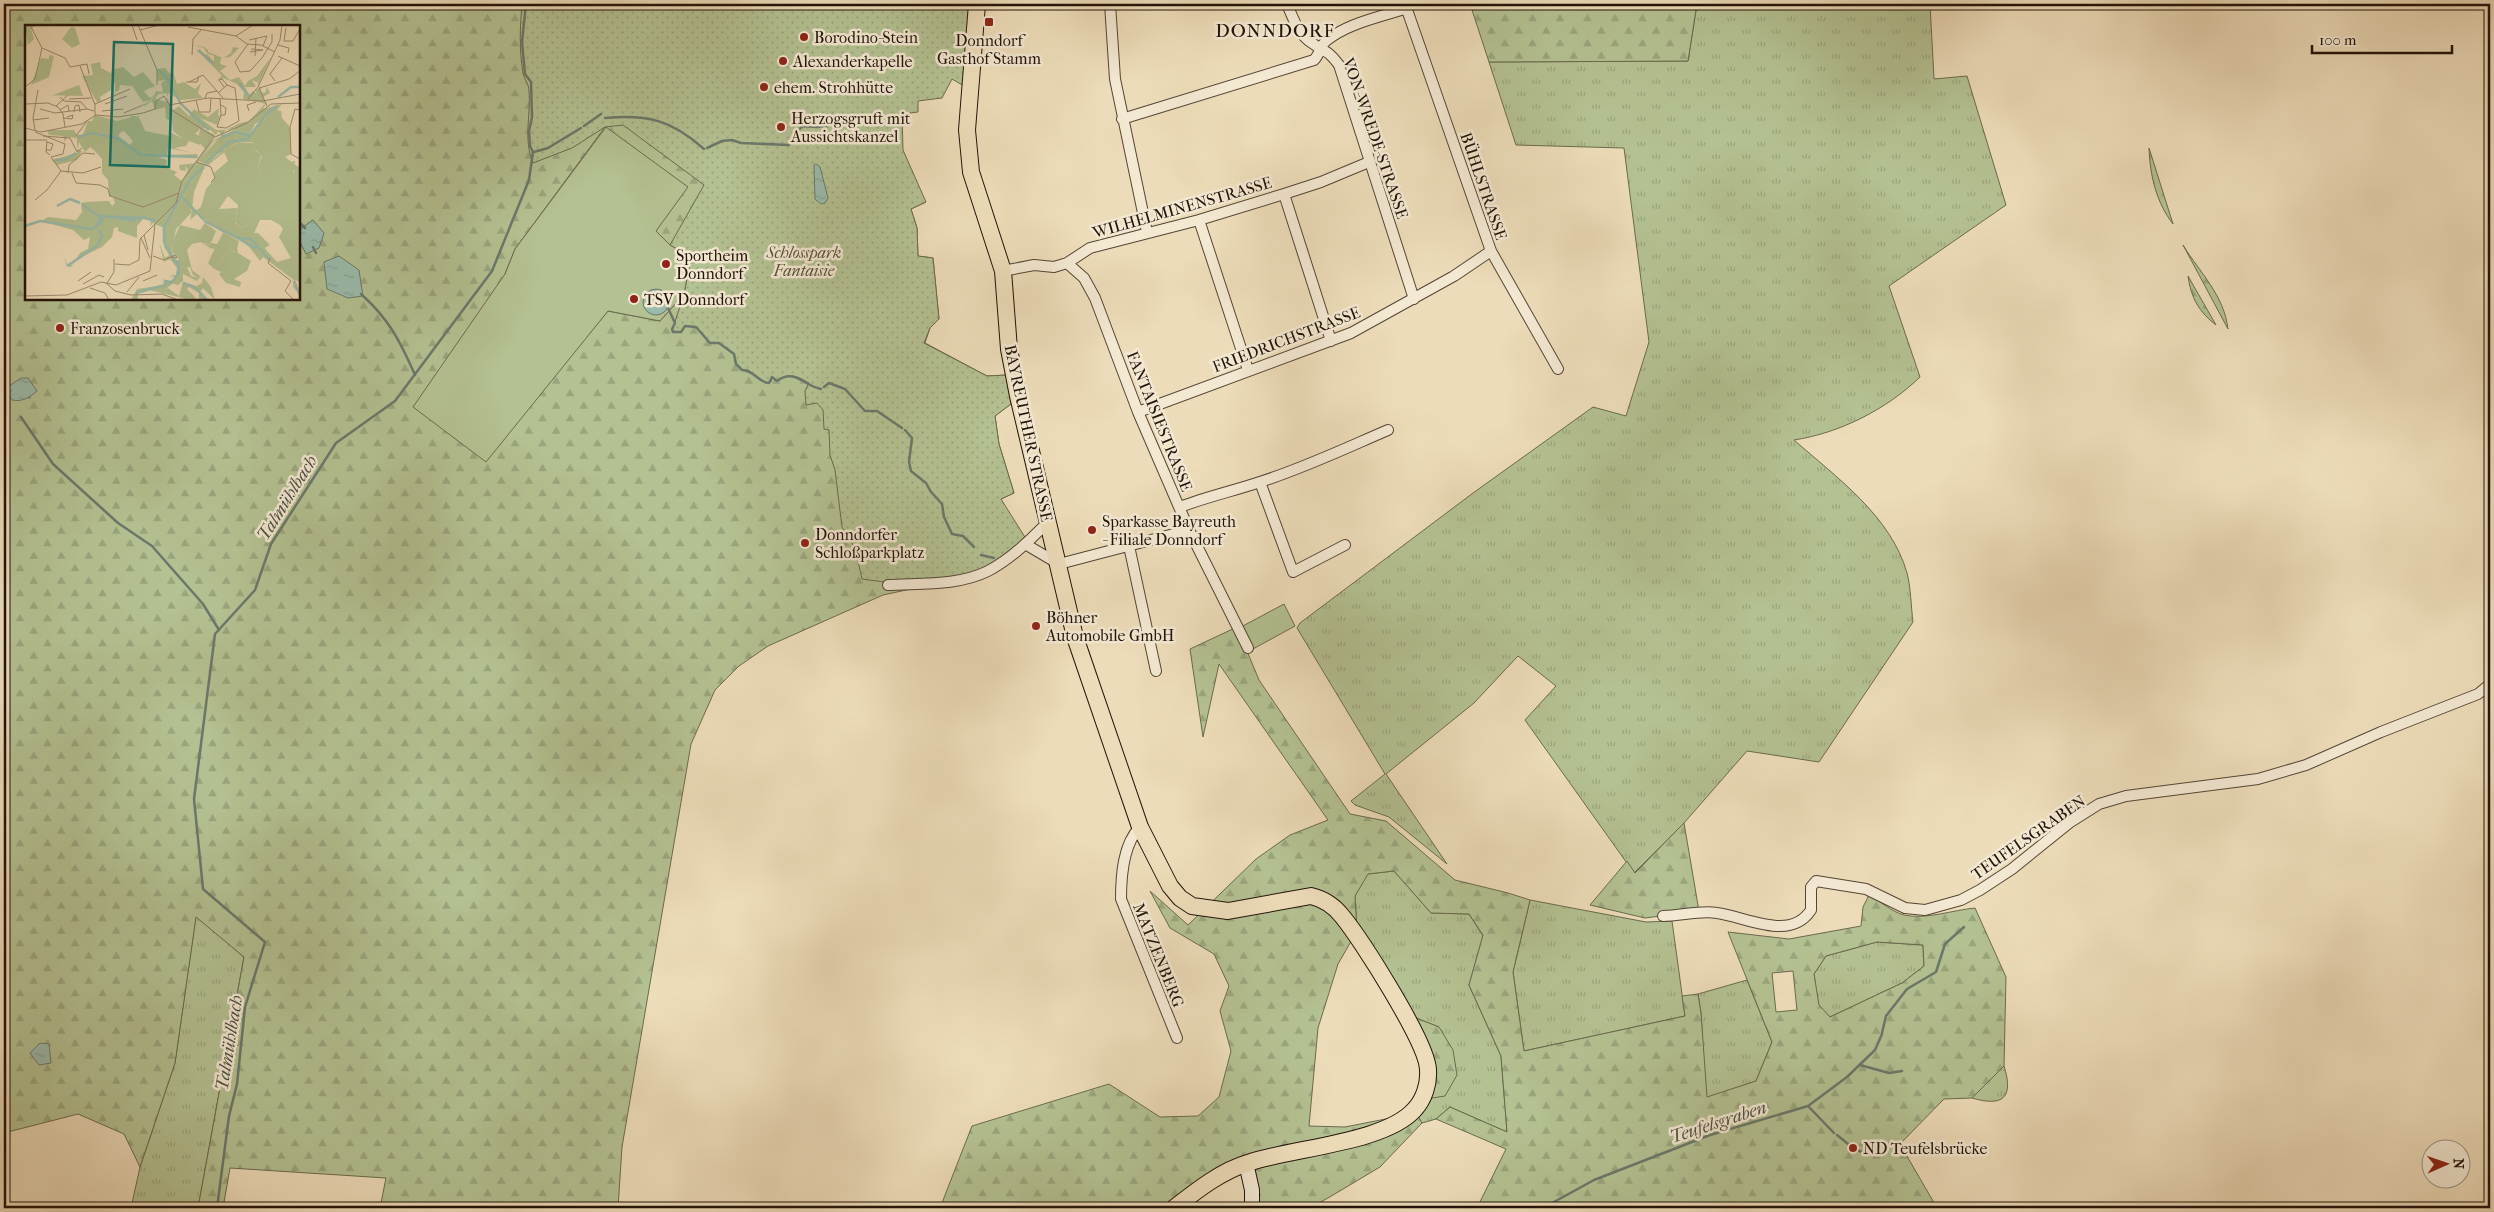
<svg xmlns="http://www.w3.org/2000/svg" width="2494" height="1212" viewBox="0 0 2494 1212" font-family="'IM FELL French Canon',serif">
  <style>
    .grass { fill: url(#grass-tufts); stroke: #6a6a4e }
    .forest { fill: url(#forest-firs); stroke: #6a6a4e; fill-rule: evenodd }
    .park { fill: url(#park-dots); stroke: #6a6a4e }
    .pitch { fill: #b4c192; stroke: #6a6a4e }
    .water { fill: url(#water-ripples); stroke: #6a786b }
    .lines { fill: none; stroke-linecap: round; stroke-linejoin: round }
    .stream { stroke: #6a786b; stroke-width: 2.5 }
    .street-casing { stroke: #544535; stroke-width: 12 }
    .secondary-casing { stroke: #211309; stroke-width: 16 }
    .primary-casing { stroke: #211309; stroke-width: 18 }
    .street { stroke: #f3e8d2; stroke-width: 10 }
    .secondary { stroke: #f3e8d2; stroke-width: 14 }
    .primary { stroke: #eddcb9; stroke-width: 16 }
    .poi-dot { fill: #8f2418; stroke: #f3e8d2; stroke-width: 2 }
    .labels { text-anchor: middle; stroke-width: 5; stroke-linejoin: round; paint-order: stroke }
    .poi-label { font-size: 16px; fill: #211309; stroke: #f3e8d2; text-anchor: start }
    .street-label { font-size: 16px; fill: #211309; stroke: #f3e8d2 }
    .park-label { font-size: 16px; font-style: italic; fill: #545039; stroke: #f3e8d2 }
    .water-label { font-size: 18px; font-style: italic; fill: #4b4e42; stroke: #f3e8d2 }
    .quarter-label { font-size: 19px; letter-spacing: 1px; fill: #211309; stroke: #f3e8d2 }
    .inset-river { fill: none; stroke: #9abcac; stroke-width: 2.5 }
    .inset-road { fill: none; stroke: #9b8c73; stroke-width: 1 }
    .view { fill: #0f766e; fill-opacity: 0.15; stroke: #0f766e; stroke-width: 2.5 }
    .inset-edge { fill: none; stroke: #211309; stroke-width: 2.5 }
  </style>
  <defs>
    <pattern id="grass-tufts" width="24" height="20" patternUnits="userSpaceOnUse" patternTransform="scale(1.25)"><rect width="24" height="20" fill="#b4c192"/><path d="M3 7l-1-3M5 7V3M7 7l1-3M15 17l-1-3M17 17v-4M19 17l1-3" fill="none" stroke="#9aa57d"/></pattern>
    <pattern id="forest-firs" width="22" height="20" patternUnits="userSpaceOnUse" patternTransform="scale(1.25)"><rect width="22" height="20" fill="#b4c192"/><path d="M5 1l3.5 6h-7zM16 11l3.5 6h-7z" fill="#9aa57d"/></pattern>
    <pattern id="park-dots" width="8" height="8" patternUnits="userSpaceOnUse" patternTransform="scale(1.25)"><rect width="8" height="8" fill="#b4c192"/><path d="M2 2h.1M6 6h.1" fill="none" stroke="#9aa57d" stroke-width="1.8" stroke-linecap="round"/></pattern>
    <pattern id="water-ripples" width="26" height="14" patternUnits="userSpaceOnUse" patternTransform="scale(1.25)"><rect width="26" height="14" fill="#9abcac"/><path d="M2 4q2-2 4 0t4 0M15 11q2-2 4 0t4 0" fill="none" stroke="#84a193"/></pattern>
  </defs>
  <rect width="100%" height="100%" fill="#eddcb9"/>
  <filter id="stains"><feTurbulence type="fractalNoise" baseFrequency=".004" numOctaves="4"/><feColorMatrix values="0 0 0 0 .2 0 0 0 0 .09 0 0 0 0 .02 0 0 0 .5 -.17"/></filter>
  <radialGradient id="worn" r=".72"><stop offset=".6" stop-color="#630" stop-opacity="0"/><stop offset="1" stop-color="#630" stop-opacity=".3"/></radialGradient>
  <path class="grass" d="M1697 4H1930L1934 79 1967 76 2006 205 1889 286 1920 377C1887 409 1840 433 1794 440 1836 477 1891 516 1907 573 1911 588 1911 607 1913 622L1819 762 1747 751 1684 823 1634 873 1525 720 1556 686 1518 656 1474 703 1386 774 1447 864 1389 817 1355 805 1351 801 1385 774 1297 628 1300 623 1473 493 1593 407 1626 416 1649 342 1624 148 1516 145 1489 62 1688 61Z
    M1394 871 1431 913 1469 914 1483 936 1469 985 1501 1056 1507 1132 1450 1107 1436 1119 1422 1123 1416 1113 1439 1027 1411 1016 1357 931 1355 896 1367 874Z
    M1530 900 1646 922 1672 921 1685 1016 1524 1051 1513 972Z
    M196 916 244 957 198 1208H131L140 1167 175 1063Z
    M1877 942 1923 945 1924 966 1902 983 1830 1017 1818 1005 1814 974 1826 956Z
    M1747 980 1772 1042 1756 1081 1706 1098 1701 1013 1698 994Z
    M2004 1066C2014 1098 2003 1107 1972 1098Z"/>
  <path class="forest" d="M4 4H548L605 127 611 102 785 79 670 245 656 231 605 127 515 249 505 274 592 330 608 311 660 321 684 294 868 210 926 202 911 209 917 228 918 256 933 258 939 319 930 328 925 343 987 376 1007 375 1011 404 995 416 999 444 1014 493 1001 499 976 575 883 595 768 646 739 666 715 690 691 744 622 1147 618 1208H380L386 1178 230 1168 223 1208H198L244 957 196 917 175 1063 140 1167 124 1134 78 1114 4 1133ZM26 26H299V230L313 220 306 253 299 241V299H26ZM28 378 30 398 9 395Z
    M1483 4H1697L1688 61 1489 62 1472 10Z
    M2149 148 2173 224C2156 202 2150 175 2149 148Z
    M2183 245C2200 273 2224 295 2228 329Z
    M2188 276 2216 325C2199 312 2191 298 2188 276Z
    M1237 627 1259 680 1350 814 1386 821 1455 880 1508 893 1530 900 1513 972 1524 1051 1685 1016 1682 996 1698 994 1701 1013 1707 1097 1756 1081 1772 1042 1728 932 1789 939 1861 926 1863 907 1869 895C1880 901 1892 912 1904 915 1925 920 1953 910 1975 908L2006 977 2004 1066 1972 1098 1944 1099 1900 1144 1937 1208H1477L1506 1149 1436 1119 1450 1107 1507 1132 1501 1056 1469 985 1483 935 1469 914 1431 913 1394 871 1368 874 1355 896 1357 931 1338 964 1318 1028 1309 1126 1345 1127 1416 1113 1422 1123 1380 1167 1328 1198 1309 1208H1260L1255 1168 1244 1155 1165 1208H940L972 1126 1109 1084 1160 1117 1198 1116 1219 1097 1231 1051 1220 1011 1229 986 1214 954 1170 928 1150 891 1188 925 1256 859 1290 835 1328 820 1219 664 1203 737 1190 649ZM1877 942 1923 945 1924 966 1902 983 1830 1017 1819 1005 1814 974 1826 956ZM1793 971 1797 1010 1776 1012 1772 973Z
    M1684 823 1699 911 1645 918 1590 905 1627 861 1635 873Z
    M1411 1016 1439 1027 1453 1050 1457 1075 1445 1096 1426 1099Z"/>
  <path class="park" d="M522 4H972L964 86 952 79 942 98 918 101V112L902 114 903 150 926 202 911 209 917 228 918 256 933 258 939 319 930 328 924 343 987 376 1007 375 1011 404 995 416 999 444 1014 493 1001 499 1028 542 977 575 892 583 862 579 855 548 842 527 835 470 830 455 829 430 824 429 823 410 817 403 806 405 805 391 809 383C797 376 789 372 777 381L772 377 771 382 766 383 748 370H742L736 364 734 354 719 343H710C703 335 697 324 685 326L681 332 672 331 684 294 691 257 670 245 704 185 623 125 605 127 572 148 533 163C523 139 531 116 529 91 529 84 524 79 523 73 519 48 520 29 522 4Z"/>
  <path class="pitch" d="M606 127 688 187 656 231 670 245 691 257 684 294 660 321 608 311 486 462 413 407 505 274 515 249Z
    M1284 604 1295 626 1253 649 1241 627Z"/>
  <path class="water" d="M1418 4H1463C1454 7 1429 11 1420 9Z
    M816 164 820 167 828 198 825 203 821 204 815 199 814 165Z
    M313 220 324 233 319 248 306 254 299 240V230Z
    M339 256 359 270 363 296 348 298 327 289 324 262Z
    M643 302a13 13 0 1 1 26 0a13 13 0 1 1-26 0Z
    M21 378H28L37 391C29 398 22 402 12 400L9 395V386Z
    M40 1043 49 1044 51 1063 39 1065 30 1053Z"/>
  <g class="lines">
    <path class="stream" d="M605 118C647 114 672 120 704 149
      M584 126 601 114
      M817 127 829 125
      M707 148 722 141 732 140 741 143 789 145 797 131 803 126 816 127
      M534 152 548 148 581 128
      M299 222 305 228
      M313 247 316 253
      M361 294C389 319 400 341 415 375
      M668 308 675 323 672 329 673 332H681L685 326 696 327 710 343H719L734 354 736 364 742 370C754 370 759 383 769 383L772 377 777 381C795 368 804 386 821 389
      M824 387 829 383 845 389 865 411H877L902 428
      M21 417 53 464 118 523 152 546 203 604 219 630
      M905 430 912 438 909 462 911 471 926 483 931 492 942 504 944 517 952 534 963 536 974 547
      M981 555 994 558
      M1882 1033 1886 1016 1907 989 1936 972 1945 944 1964 927
      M1860 1065 1889 1073 1902 1071
      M1808 1106 1834 1133
      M1837 1135 1853 1148 1864 1153
      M217 1208 229 1116 237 1084 245 1007 265 942 203 889 194 799 215 634 255 590 271 544 336 443 395 401 492 271 529 180 533 152 530 146 529 131 532 117 531 82 525 74 522 42 526 4
      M1543 1208 1594 1180 1710 1135 1808 1106 1847 1077 1875 1050 1882 1034"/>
    <g class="street-casing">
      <path id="street" d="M1110 4 1115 79 1147 232
        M1287 4C1293 18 1298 34 1312 43 1327 54 1326 48 1339 65L1414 299
        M1405 4 1491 251 1558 369
        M1122 119 1314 60C1320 54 1320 46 1326 41 1347 23 1381 17 1407 8
        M1284 194 1331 341
        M1199 220 1248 370
        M1067 263 1084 278 1095 298 1138 412 1189 530 1248 648
        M1003 271 1034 265 1054 267 1067 263 1090 248 1199 220 1284 194 1321 182 1369 162
        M1138 412 1351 333 1454 276 1491 251
        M1260 482 1293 572 1345 545
        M1180 507C1206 497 1233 491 1260 482 1304 468 1346 448 1388 430
        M1025 544 1059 564 1189 530
        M1129 546 1156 671
        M888 585C921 583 958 586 988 571 1011 559 1030 540 1048 522
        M1140 827C1123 844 1121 875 1121 899L1177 1038
        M1663 916C1681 916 1700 910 1717 913 1747 917 1790 942 1811 910V887L1816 881 1866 889 1905 908 1925 910 1961 900 1980 890 2012 869 2069 823 2099 804 2126 796 2258 779 2306 765 2381 732 2478 694 2490 684"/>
    </g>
    <g class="secondary-casing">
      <path id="secondary" d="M1246 1163 1252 1190V1208"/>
    </g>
    <g class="primary-casing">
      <path id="primary" d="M977 4 967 130 971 172 1003 271 1009 349 1018 396 1075 637 1140 827 1170 886 1180 898 1192 906 1228 911 1311 896C1324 899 1334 906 1342 916 1361 939 1428 1044 1428 1070 1429 1084 1424 1099 1415 1109 1386 1143 1291 1148 1248 1163 1221 1171 1196 1191 1174 1208"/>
    </g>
    <use href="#street" class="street"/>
    <use href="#secondary" class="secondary"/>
    <use href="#primary" class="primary"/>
  </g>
  <g class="poi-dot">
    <rect x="984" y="17" width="10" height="10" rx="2.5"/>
    <circle cx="804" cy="37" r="5"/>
    <circle cx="783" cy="61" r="5"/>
    <circle cx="764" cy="87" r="5"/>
    <circle cx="781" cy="127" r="5"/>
    <circle cx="666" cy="264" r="5"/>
    <circle cx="634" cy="299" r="5"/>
    <circle cx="60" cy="328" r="5"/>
    <circle cx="1092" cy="530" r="5"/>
    <circle cx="805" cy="543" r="5"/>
    <circle cx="1036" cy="626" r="5"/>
    <circle cx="1853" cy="1148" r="5"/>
  </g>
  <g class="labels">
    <g class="poi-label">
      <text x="814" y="43">Borodino-Stein</text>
      <text x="989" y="46" text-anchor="middle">Donndorf<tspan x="989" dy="18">Gasthof Stamm</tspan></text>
      <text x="793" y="67">Alexanderkapelle</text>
      <text x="774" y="93">ehem. Strohhütte</text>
      <text x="791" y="124">Herzogsgruft mit<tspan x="791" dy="18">Aussichtskanzel</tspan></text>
      <text x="676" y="261">Sportheim<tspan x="676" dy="18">Donndorf</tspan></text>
      <text x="644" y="305">TSV Donndorf</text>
      <text x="70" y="334">Franzosenbruck</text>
      <text x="1102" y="527">Sparkasse Bayreuth<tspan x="1102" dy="18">- Filiale Donndorf</tspan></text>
      <text x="815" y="540">Donndorfer<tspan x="815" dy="18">Schloßparkplatz</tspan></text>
      <text x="1046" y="623">Böhner<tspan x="1046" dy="18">Automobile GmbH</tspan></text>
      <text x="1863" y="1154">ND Teufelsbrücke</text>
    </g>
    <g class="street-label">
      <text transform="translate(1376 138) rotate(71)" y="6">VON-WREDE-STRASSE</text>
      <text transform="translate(1484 186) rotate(71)" y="6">BÜHLSTRASSE</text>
      <text transform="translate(1182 207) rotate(-16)" y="6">WILHELMINENSTRASSE</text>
      <text transform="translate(1286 339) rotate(-21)" y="6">FRIEDRICHSTRASSE</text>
      <text transform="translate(1160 421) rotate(68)" y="6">FANTAISIESTRASSE</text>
      <text transform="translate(1029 433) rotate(78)" y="6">BAYREUTHER STRASSE</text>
      <text transform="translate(2028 837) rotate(-35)" y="6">TEUFELSGRABEN</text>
      <text transform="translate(1159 955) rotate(68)" y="6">MATZENBERG</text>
    </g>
    <g class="park-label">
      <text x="804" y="258">Schlosspark<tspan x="804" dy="18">Fantaisie</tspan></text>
    </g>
    <g class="water-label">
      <text transform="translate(287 498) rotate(-58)" y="6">Talmühlbach</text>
      <text transform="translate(229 1043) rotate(-81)" y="6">Talmühlbach</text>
      <text transform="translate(1718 1122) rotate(-18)" y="6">Teufelsgraben</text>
    </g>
    <g class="quarter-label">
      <text x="1275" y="37">DONNDORF</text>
    </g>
  </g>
  <g transform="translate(25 25)">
    <rect width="275" height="275" fill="#eddcb9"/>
    <path d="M24 30 29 31 24 52 6 60 16 33 24 34ZM75 37 76 43 86 48 87 45 98 42 109 52 118 47 130 61 119 66 125 73 129 70 126 75 118 77 107 61 95 60 94 65 90 67V57L86 65 75 72 76 76 72 77 57 51 68 50 66 39ZM54 60 58 71 17 70H28ZM251 85 256 86 257 93 265 102 266 129 260 132 275 143V150H271L267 142 262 157 236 152 233 141 237 131 226 120 228 117 211 118 183 140 173 136 194 113 210 108 224 111 220 110V106L210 107 232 92 235 96 230 99 223 114 204 117 201 119 199 124 183 131 186 132 181 139 200 125 203 118 224 115 231 101ZM175 93 191 105H201L197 110 193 106 191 110 181 101 178 104 190 110 180 124 174 117 179 112 174 110 175 104 169 97ZM172 138 180 140 164 156 158 170 157 160ZM180 141 169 167 167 183 162 179 167 187 151 204 146 230 151 239 155 232 158 233 166 251 174 253 172 256 158 249V256L153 260 146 258 150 252 144 251 151 250 152 243 145 234 139 237 134 217 140 233 144 230 139 222 138 204 158 174 162 179 159 172 165 158ZM213 180 226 192 222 201 216 203 210 197ZM194 205 214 216 211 228 198 219 202 227 189 244 183 238 190 223 179 217 192 219 198 208Z" fill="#b4c192"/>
    <path d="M0 0H11L6 4 9 14 3 20ZM46 2 50 3 55 19 47 23 37 14ZM167 20 179 22 183 25V27L198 33 206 28 208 22 214 23 205 32 196 33 195 39 202 41 195 46 205 55 214 52 220 61 223 56 232 51 246 32 233 60 232 52V57L227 55 231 62H220L224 70 231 63 228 66 232 69 230 65 236 63V67L240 68 242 62 245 68 238 72 242 79 218 74 219 67 212 59 199 53 191 56 197 51 179 32 182 29 189 37V31L182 28 179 23ZM140 43 144 48 148 47 152 59 159 57 170 64 176 58 173 68 178 73 155 75 144 68 142 71V68L133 69 130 74 142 77V72L147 86 154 81 164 91 169 84 156 77 183 92 194 83 193 90 195 91 192 100 175 93 170 97 175 104 170 109 179 112 175 120 164 116 161 121 149 123 168 128 143 123 142 130 172 129 173 132 130 131 142 135 140 142 152 147 149 150 157 156 163 145 160 141 161 146 155 145 154 140 172 138 157 160 158 170 164 156 179 141 171 136 187 116 211 104 201 105 215 98 224 96 239 80 238 77 240 80 238 84 257 79 244 95 239 93 240 97 231 101 224 115 206 116 198 127 188 131 181 139 186 140 180 141 167 155 159 172 167 183 172 185 176 182 181 164 190 153 189 148 203 136 199 127 212 118H228L227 120 232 127 237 128 233 141 236 152 262 156 268 136H270L268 147 275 150V257L270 255 275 270 268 262 269 255 238 232 235 236 222 219 194 205 172 189 165 195 167 185 162 183 158 174 139 203 128 198 125 201 126 196 118 194 112 201V213L93 206V202L89 203 87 212 77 222 52 234 46 242 42 241 39 233 43 240H47L55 228 63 224 65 212 59 215 48 205 16 196 23 192 51 195 57 187 56 178 61 177 84 176 87 181 90 178 88 172H84L83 155 77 148V134L70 126 65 122 60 127 54 117 52 124 57 126 52 135 32 140 27 135 52 128V113L42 112 40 117 38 111 24 110 22 105H49L52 110H58L63 96H72V107L65 108 92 113 78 107 76 97H78L79 101 100 104 92 110 105 120 108 116 100 107 104 99 95 95H103L106 91H110L107 93 110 94 113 90 120 106 145 111 147 108 158 114 148 106 147 96 141 94 140 82 130 85 127 76 120 81 123 82 117 80 127 75 131 66 138 67 136 58 141 55 133 56 132 49V44ZM232 93 235 96 225 110H220V106L210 107ZM209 108 224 111 204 116 199 124 182 131 186 132 180 139 173 137 189 116 206 109 209 111ZM203 171 226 192 222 201 216 203 210 198 212 183 194 184ZM235 195H246L255 200 258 204 254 212 266 233 252 237 243 227 240 223 245 220 233 208H229ZM180 198 191 206 187 216 184 219 179 217 181 219 196 224 199 219 210 228 212 222 213 228 226 236 222 246 209 254 216 257 215 262 201 258 194 249 196 247 189 244 202 227 185 223 176 217 167 219 162 225 167 245 176 252 174 253 168 250 165 242H161L158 233 154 234 147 227 148 216 155 200 175 205ZM178 252 186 262 190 275 178 263 175 267 184 275H174V268L164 262 162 264 171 273 166 275 124 265 113 267V275H106L112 264 138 260 142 255 150 256 139 266 143 263 154 271 158 257 170 262 177 258Z" fill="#b4c192" fill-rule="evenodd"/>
    <path d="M70 90 92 96 111 91 114 98 105 101 102 107 95 106 93 114H69L63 105Z" fill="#b4c192"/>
    <path class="inset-river" d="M173 25 189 39M134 45 142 53 156 79 184 105M214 58 224 71M253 72 266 62H275M239 91 252 81M53 112 68 108 94 114 116 130 172 132M196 112 211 107 225 111M30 135H40L51 128M181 138 204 117 223 114 239 92M158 173 179 195M57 179 75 192M32 181 45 174 55 178M75 191 115 193M15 196 66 204M113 196 117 192 131 196M179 196 213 213 226 214 244 234M75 200 79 191 111 196M0 201 15 196M66 205 72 201 75 192M213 213 229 223 232 221M153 235 154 250M42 241 72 221 77 211 74 205M269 256 275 270M158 258 170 262 182 275M111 268 140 260V256L146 258 152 251 154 242 139 217V202L165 155 179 142"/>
    <path class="inset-road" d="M107 0 112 15M113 0 132 45V60M163 2 211 11M261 3 259 16H268L275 4M115 5 134 0M211 11 222 19 236 20 250 27M211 11 228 0M224 15 242 11 238 21M223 19 210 37 215 47 225 46 237 33 247 17V9M253 20 264 23 263 28M17 23 40 33 45 42 62 39 64 49M225 27 238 25 226 24M167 30 168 14 176 5M230 31 231 13M253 31 275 41M55 41 70 80V90M250 56 245 49 257 33M161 57H172L174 51M164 57 178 50 198 73M0 62 10 54 17 23 5 0M199 62 194 55 197 54 202 60M233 62 255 15 257 0M234 63 264 54 275 46M234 63 242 81M193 68 202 60 210 63 214 96M35 72 39 76 56 77M180 73 182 68 192 66M195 73 196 90 192 102 201 103 214 96M44 74 66 73M223 74 233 62M171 75 174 87H185L186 73M56 77 62 84 69 86M0 79 23 78 33 82 38 89 40 102M70 79 105 64M80 79 102 71M144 80 183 73 238 76 275 69M196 80 201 83 200 90H196M31 81 43 70M15 84 30 88M35 85 43 80 44 86M275 85 270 84 265 102 266 129 275 134M77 86 98 84M224 86 222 80 231 77M49 87 50 81 54 80 55 87M30 88 62 84M99 88 118 80M39 93 47 94 48 90 42 92M8 95 24 93M0 103 16 107 57 99 71 90 93 92 118 88 130 84 131 76 139 71 148 86 190 112 222 98 246 79 275 78M10 105 8 93 13 65M10 107 40 119M18 111 45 113 52 127 57 123M51 111 62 96M0 115H22M22 116 21 127 25 130M21 125H26L28 119 22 117M171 137 186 142 190 153 186 157M36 146 26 132 38 129 40 119M36 146 58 148 76 142M43 148 44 140 58 128 70 129M47 148 51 158 75 160 83 164 85 171 118 182 154 168M10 175 22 165 36 146M119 210 123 225M116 213 125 233M128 231 139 235 150 230 152 233 146 232M245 233 243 238 266 256 260 266 269 275M90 239 104 240 114 235 115 214 130 199M53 256 66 247M118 256 132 250M81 258 90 266 106 270 137 269 153 275M82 258 89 247V234M58 259 74 250 79 252M65 263 80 268 84 275M102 267 114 252M0 271 42 270 76 257 91 260 125 246 130 199 151 178 157 156 189 112"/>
    <path class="view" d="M89 17 148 19 144 142 85 140Z"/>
    <rect width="275" height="275" class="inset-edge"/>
  </g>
  <rect width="2494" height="1212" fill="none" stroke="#eddcb9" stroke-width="20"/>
  <rect x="5" y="5" width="2484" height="1202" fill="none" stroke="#211309" stroke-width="2.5"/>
  <rect x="10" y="10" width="2474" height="1192" fill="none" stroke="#211309"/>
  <g transform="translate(2446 1164) rotate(88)"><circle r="24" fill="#f3e8d2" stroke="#9f9382"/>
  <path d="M0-4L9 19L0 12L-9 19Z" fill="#8f2418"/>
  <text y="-8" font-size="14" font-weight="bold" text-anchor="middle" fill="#211309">N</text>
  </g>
  <path d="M2312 45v8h140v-8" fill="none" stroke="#211309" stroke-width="2.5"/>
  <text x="2319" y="45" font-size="15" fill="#211309" stroke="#f3e8d2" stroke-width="4" paint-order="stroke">100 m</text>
  <rect width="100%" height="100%" filter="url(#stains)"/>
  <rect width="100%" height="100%" fill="url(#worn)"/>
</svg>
